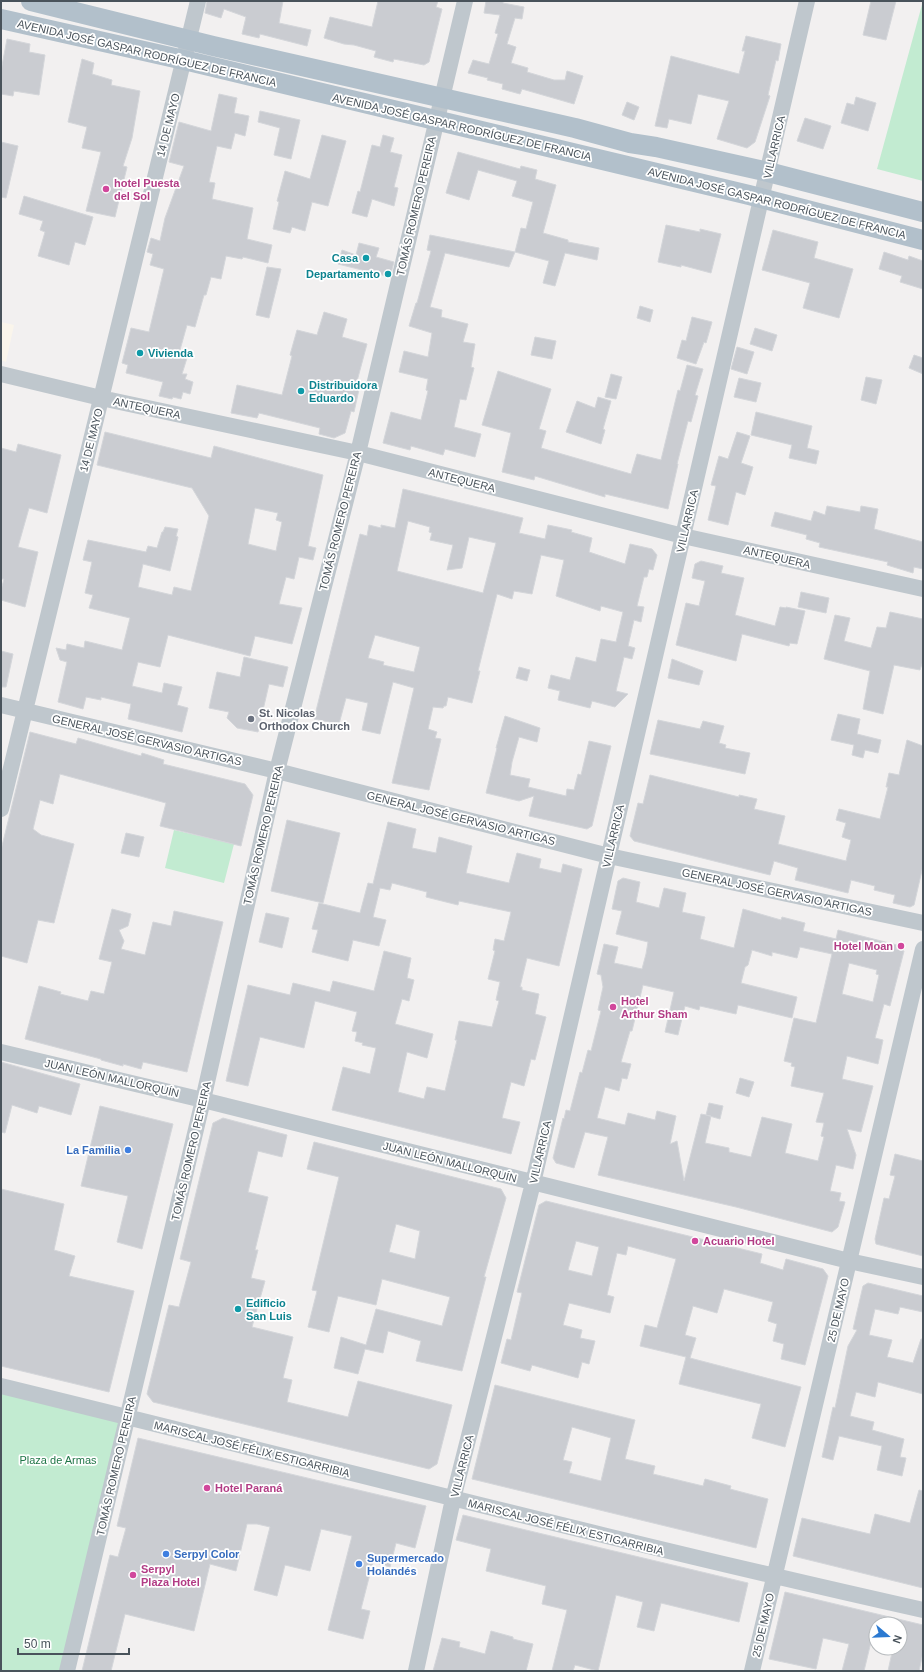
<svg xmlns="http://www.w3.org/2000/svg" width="924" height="1672" viewBox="0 0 924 1672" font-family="Arial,sans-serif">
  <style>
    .commercial { fill: #faf5eb }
    .green { fill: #c2ebd1 }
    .building { fill: #caccd1; stroke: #d4d6da; fill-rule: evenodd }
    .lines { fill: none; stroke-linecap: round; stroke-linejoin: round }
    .minor { stroke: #bfc7cd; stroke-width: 16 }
    .major { stroke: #b2c0cb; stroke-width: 20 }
    .hotel-dot { fill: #d1479c; stroke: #fff; stroke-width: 1.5 }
    .culture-dot { fill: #0f9aa8; stroke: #fff; stroke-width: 1.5 }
    .worship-dot { fill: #6b7280; stroke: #fff; stroke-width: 1.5 }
    .shop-dot { fill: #3f7fe0; stroke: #fff; stroke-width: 1.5 }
    .labels { text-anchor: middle; stroke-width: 3.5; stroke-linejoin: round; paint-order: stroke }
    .street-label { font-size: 11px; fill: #49535b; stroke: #fff }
    .hotel-label { font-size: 11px; font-weight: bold; fill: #b23c85; stroke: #fff; text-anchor: start }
    .culture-label { font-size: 11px; font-weight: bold; fill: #0d838f; stroke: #fff; text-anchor: start }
    .worship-label { font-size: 11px; font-weight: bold; fill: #5b616d; stroke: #fff; text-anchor: start }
    .shop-label { font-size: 11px; font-weight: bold; fill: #366cbe; stroke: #fff; text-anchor: start }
    .park-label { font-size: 11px; fill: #207648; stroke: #fff }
  </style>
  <rect width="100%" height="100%" fill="#f2f0f0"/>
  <path class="commercial" d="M1 322 14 325 6 362 1 360Z"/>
  <path class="green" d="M923 1V181L877 169Z
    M174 830 234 844 224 883 165 868Z
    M1 1386 128 1417 67 1671H1Z"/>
  <path class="building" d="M207 1H283L279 23 311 30 307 46 260 34 259 38 242 34 246 17 224 9 221 18 205 13Z
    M378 1H438L436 7 442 9 429 62 424 65 394 59 393 62 374 57 376 51 354 45 344 44 324 38 330 17 372 27Z
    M486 1H503V3L524 7 522 19 515 18 507 44 516 47 511 63 528 68 527 72 554 80H565L567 71 583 76 574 104 522 89 520 94 502 89 503 84 487 80 488 78 468 73 473 60 489 64 498 34 495 33 500 15 484 13Z
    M871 1H896L886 40 863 35Z
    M746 36 781 44 778 61 776 60 768 95 770 96 755 142 747 148 717 139 729 101 698 94 691 124 669 119 667 128 655 126 671 56 739 74 745 51H742Z
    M7 39 30 44 29 52 45 55 39 95 14 91 13 96 1 94V71Z
    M82 59 94 63 92 74 112 80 111 85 140 91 132 138 123 166 127 167 115 217 86 211 101 152 82 148 87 127 68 122Z
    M219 94 237 98 234 113 249 116 245 136 235 133 231 149 217 146 209 182 215 183 212 199 253 208 247 239 272 245 268 263 243 257 242 259 226 256 221 279 211 277 206 295H204L195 327 187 325 180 350 184 352 183 357 187 358 182 374H187L185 379 193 382 190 394 183 392 181 399 173 397 172 399 159 396 163 382 126 373 128 365 122 363 131 328 149 332 164 269 150 265 153 254 147 252 151 238 160 241 165 218 184 166 169 162 179 122 211 131Z
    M856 97 876 103 868 131 841 123 847 103 854 105Z
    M627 102 639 107 634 120 622 115Z
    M260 111 300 120 291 159 274 155 280 128 258 122Z
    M805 118 831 126 823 149 797 141Z
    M322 135 346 141 328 206 312 202 305 231 292 227 290 233 273 229 279 202 277 201 285 171 310 179Z
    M383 135 394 138 390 152 402 155 394 187 398 188 394 206 372 199 367 217 352 213 358 191 360 192 372 145 380 147Z
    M1 142 18 146 6 198 1 197Z
    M458 152 520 169 521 166 537 170 535 179 556 185 543 233 568 240V242L599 248 597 260 565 253 555 286 543 283 549 261 515 252 521 228 526 229 533 202 512 196 517 181 478 170 469 200 446 193Z
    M24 196 93 217 85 245 75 242 69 265 38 256 45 232 40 230 43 221 19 214Z
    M666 225 700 232V229L721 234 711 273 681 265V267L658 262Z
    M773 230 818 242 814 258 853 269 839 318 803 308 810 283 762 270Z
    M430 235 515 252 509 267 445 253 430 307 442 310 441 317 468 324 463 342 475 344 471 367 474 368 466 400 460 399 454 427 481 434 475 457 445 449 443 455 411 446 410 450 383 443 391 412 421 420 428 391 426 390 428 379 399 372 404 351 428 357 432 333 409 326 416 303H417L431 251 427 250Z
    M359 243 379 248 376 257 394 262 390 277 338 264 342 250 356 255Z
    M884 252 908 260 909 256 923 261V289L900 282 902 276 879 269Z
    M267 267 281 269 269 318 256 315Z
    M640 306 653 310 650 322 637 318Z
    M324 312 347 319 342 337 367 344 356 385H360L354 412 351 411 345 433 334 438 319 434 320 428 259 413 257 418 231 413 237 385 282 395 292 356 290 355 297 330 317 335Z
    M692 317 712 322 706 343 704 342 696 364 677 358 682 340 686 341Z
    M755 328 777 335 772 351 750 344Z
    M535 337 556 341 552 359 531 355Z
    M737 347 754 352 747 374 731 369Z
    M914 355 923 358V374L909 368Z
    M687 365 703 369 695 395 698 396 691 422 688 421 677 464H678L668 509 605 494V497L535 476 534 480 502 472 511 433 482 425 498 371 551 389 539 429 546 431 541 448 631 474 637 454 661 460 678 390 680 391Z
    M611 374 622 377 616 399 605 397Z
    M866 377 882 380 876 404 861 400Z
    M739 378 761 383 756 402 734 397Z
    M598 397 611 401 603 429 605 430 601 444 566 432 577 401 595 408Z
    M756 412 812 426 807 448 819 451 816 464 789 458 792 445 751 435Z
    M105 432 211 458 214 446 323 475 308 546 316 548 313 560 299 557 294 579 286 577 279 604 302 608 292 644 255 636 250 656 168 635 160 667 138 662 132 686 162 693 164 683 182 687 177 705 188 708 182 732 128 719 131 704 101 697V700L86 697 83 709 58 702 67 662 60 660 56 648 66 650 67 644 84 648 85 641 122 650 130 618 89 608 93 595 85 593 92 562 83 560 88 540 146 552 148 546 157 548 162 532H163L165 527 178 529 176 536 178 537 170 571 143 564 138 587 172 595 174 587 191 591 209 516 192 488 97 465ZM255 508 278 513 276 520 282 522 276 551 248 544Z
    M737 432 750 436 741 463 753 467 745 495 736 492 728 525 708 520 716 486 711 485 719 456 728 459Z
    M18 444 61 455 47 513 29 508 18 547 38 552 25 607 1 600V590L4 579H1V448L16 452Z
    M403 489 523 518 519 533 545 539 548 525 572 530 571 532 592 538 589 552 625 564 630 544 652 549 657 555 653 570 649 569 647 577H644L637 606 644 607 641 622 634 620 628 646 635 648 632 659 624 657 616 691 628 694 615 707 592 701 590 708 558 700 560 691 548 688 551 675 570 680 576 657 596 662 601 639 616 642 623 612 601 606 600 611 556 596 564 560 541 555 532 594 514 591 512 599 497 594 478 671H480L472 703 448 697 446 706H444L443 708 433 707 428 729 437 732 435 738 441 739 429 790 392 783 414 688 393 682 380 734 362 730 368 703 346 698 339 724 314 719 360 534 367 536 369 525 381 528V525L395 528ZM408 521 430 527 429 532 432 533 430 540 453 545 447 570 462 568 469 537 496 543 483 593 397 571ZM375 635 420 647 414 672 383 665 384 662 368 658Z
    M827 506 860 512 861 506 878 509 874 529 923 542V569L914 567 913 573 887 565 888 562 819 547 820 543 806 539 807 535 771 526 775 512 811 521 814 511 825 515Z
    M701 561 723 566 721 573 744 578 735 615 775 626 780 607 786 608V607L805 611 797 644 790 643 789 646 742 634 736 661 676 645 686 603 699 606 705 581 692 578 695 564Z
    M801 592 829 598 826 613 798 607Z
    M890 612 923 619V661L920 670 894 665 883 714 863 709 870 671 824 659 835 615 850 618 844 641 871 648 877 627 886 628Z
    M1 651 13 654 6 687H1Z
    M244 657 288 667 283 687 269 684 258 732 237 728 227 718 229 712 209 708 217 672 240 677Z
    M672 659 703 671 699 685 668 678Z
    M519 667 530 670 527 681 516 678Z
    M838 714 860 719 857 734 881 740 878 753 865 750 863 758 852 755 854 745 831 740Z
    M505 716 540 728 537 742 519 737 512 762 510 775 530 779 528 787 566 796 567 789 574 790 578 774 581 775 589 741 611 746 592 826 587 829 529 816 534 796 519 801 486 793 497 748H496Z
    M658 720 700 729 703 721 724 726 719 743 726 745 725 748 750 753 745 774 650 754Z
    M30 732 76 744 78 738 141 756 142 753 164 760 163 764 245 784 253 795 241 846 160 826 166 803 60 774 53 804 40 800 33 829 41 835 74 844 54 923 38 920 27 963 1 956V850Z
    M907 740 923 746V866L914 905 910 907 893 903 895 895 874 890 875 886 851 880 848 893 795 880 798 868 774 861 770 875 634 841 630 836 638 803 643 804 650 775 739 797V795L757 799 754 809 785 816 778 844 846 861 851 840 842 837 846 823 836 820 839 809 880 819 888 787H886L889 773 899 775Z
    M287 820 340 833 323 903 271 891Z
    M388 822 416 829 412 848 436 853 439 837 472 846 466 873 509 883 517 853 541 859 539 868 561 873 563 864 582 869 559 966 527 958 520 987H522V990L539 994 535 1014 546 1017 535 1060 531 1059 524 1086 511 1082 502 1118 520 1122 511 1154 332 1110 343 1067 370 1074 376 1048 362 1045 363 1043 355 1041 357 1032 352 1031 357 1012 315 1001 304 1048 260 1037 248 1086 226 1081 248 985 290 995 293 983 330 992 333 981 374 991 384 951 411 958 407 978 414 980 409 1001 402 999 395 1024 433 1034 427 1058 407 1052 398 1092 424 1099 427 1087 445 1091 457 1040H455L459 1021 492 1027 499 1001 496 1000 500 982 488 979 495 951 493 950 495 939 504 941 511 912 459 901 458 905 426 897 427 892 392 883 390 890 380 888 373 917 386 920 379 946 353 940 348 961 312 952 318 930 312 929 319 903 360 913 368 883 373 884Z
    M126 833 144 837 139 857 121 853Z
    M623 878 640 882 636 902 659 908 664 888 686 893 682 912 705 917 700 939 734 948 743 909 781 920 782 917 805 923 803 931 836 939 838 930 897 945 896 949 904 951 890 1006 884 1004 875 1038 883 1040 878 1064 847 1056 842 1079 873 1086 861 1132 847 1129 856 1155 853 1169 836 1165 830 1191 841 1193 839 1201 845 1202 838 1227 832 1232 736 1207 598 1175 608 1137 585 1132 574 1168 556 1163 553 1158 563 1118 564 1119 566 1110 570 1111 580 1072 582 1073 588 1050 591 1051 601 1011 598 1010 603 987 601 975 597 974 604 944 618 947 614 963 642 969 646 954 648 942 616 934 622 911 612 909 618 881ZM800 947 832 954 816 1023 794 1018 784 1061 792 1063 791 1066 795 1067 791 1086 824 1093 816 1122 824 1123 821 1136 824 1137 818 1161 785 1153 792 1124 762 1117 751 1157 729 1152V1148L705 1143 711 1116 701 1114 684 1181 677 1141 670 1144 676 1116 657 1111 655 1120 628 1113 625 1125 597 1118 605 1087 619 1091 622 1078 627 1079 631 1064 621 1062 630 1031H632L643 985 674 992 665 1032 678 1035 685 1006 699 1010 700 1006 736 1014 738 1005 792 1018 797 997 741 983 745 967 748 965 752 950 772 956V952L797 958ZM849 963 877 970 876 974 879 975 873 1002 842 994Z
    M112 909 131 914 128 926 119 930 124 941 121 949 145 955 153 922 171 926 174 911 223 922 187 1072 143 1062 141 1069 123 1064V1066L101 1060V1059L25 1039 39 986 61 992 60 994 88 1001 91 991 104 994 112 962 99 959Z
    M266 913 289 918 282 948 259 942Z
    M1 1062 80 1084 71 1115 39 1106 37 1113 12 1105 5 1133 1 1132Z
    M740 1078 754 1082 749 1097 736 1093Z
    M709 1103 723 1106 720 1119 706 1115Z
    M100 1106 173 1124 142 1249 117 1242 128 1196 81 1186Z
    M223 1118 287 1135 282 1157 258 1151 248 1192 268 1197 255 1250H258L251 1278 265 1281 252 1327 293 1337 283 1378 292 1380 287 1402 348 1417 358 1381 452 1405 437 1464 429 1469 153 1402 147 1394 169 1305 179 1307 191 1262 180 1259 213 1123Z
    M314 1142 501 1189 506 1198 484 1277H486L462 1371 416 1361 421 1341 388 1331 383 1353 365 1349 358 1374 334 1368 341 1337 366 1345 376 1309 442 1326 450 1297 382 1279 376 1305 338 1296 329 1332 308 1327 317 1291 312 1290 339 1177 307 1169ZM396 1224 420 1231 415 1259 389 1252Z
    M895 1154 923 1161V1256L876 1244 875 1239 884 1198 889 1199 895 1176 890 1175Z
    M1 1189 64 1204 54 1250 75 1256 69 1276 134 1291 109 1392 1 1366Z
    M546 1201 762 1254 760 1263 783 1270 786 1259 823 1269 828 1276 805 1365 781 1359 784 1344 773 1341 777 1324 768 1321 773 1302 724 1289 717 1313 693 1306 685 1335 696 1338 690 1358 801 1387 785 1447 752 1438 761 1404 679 1384 686 1357 640 1346 645 1325 657 1328 676 1259 628 1246 626 1255 617 1253 607 1295 614 1297 610 1313 569 1303 563 1325 582 1330 580 1338 595 1341 589 1364 582 1362 578 1378 532 1365 530 1371 501 1363 507 1339 511 1340 522 1293 517 1292 539 1205ZM576 1241 599 1247 592 1276 568 1270Z
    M868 1283 923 1296V1312L900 1307 898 1314 875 1309 869 1335 892 1340 887 1357 913 1363 921 1339H923V1394L878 1382 875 1397 856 1392 850 1416 874 1422 872 1430 904 1439 900 1457 906 1458 902 1476 877 1470 882 1446 839 1436 833 1460 822 1457 833 1407 835 1408 848 1346 857 1330 853 1329 863 1286Z
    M495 1385 635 1420 625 1459 655 1466 653 1474 703 1486 705 1479 731 1486 730 1489 768 1499 756 1548 472 1479ZM572 1427 611 1438 601 1481 569 1473 572 1462 563 1460Z
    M138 1438 426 1506 415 1548 396 1543 390 1567 373 1562 361 1609 370 1611 363 1639 328 1630 352 1536 321 1529 310 1571 285 1565 277 1596 254 1590 270 1527 257 1524H247L236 1571 210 1564 194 1631 125 1614 111 1671H82L110 1555 118 1557 126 1528 117 1526Z
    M919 1490 923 1491V1588L793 1556 802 1518 870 1534 875 1514 910 1523Z
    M463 1515 748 1583 739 1622 661 1603 654 1631 637 1627 643 1602 616 1595 598 1671 575 1665 573 1671H552L567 1610 542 1604 546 1586 486 1571 491 1549 456 1540Z
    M785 1592 923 1625V1653L919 1671H888L893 1648H900V1624H876V1643L871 1642 864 1671H842L849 1644 823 1638 816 1669 769 1659Z
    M491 1631 513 1637V1639L533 1644 526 1671H433L442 1638 460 1642 459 1647 485 1654Z"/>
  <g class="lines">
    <path class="minor" d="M1 374 101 398 358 453 683 536 923 589
      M1 705 277 771 609 856 923 923
      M1 809 198 1
      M1 1052 203 1100 849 1261 923 1277
      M1 1386C308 1461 614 1541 923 1610
      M67 1671 203 1100 277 771 358 453 465 1
      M416 1671 453 1499 533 1183 807 1
      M752 1671 923 949"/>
    <path class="major" d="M31 1 213 46 575 128 630 143 656 147 768 172 923 212
      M1 19 184 60 749 195 923 240"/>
  </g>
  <g class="hotel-dot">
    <circle cx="106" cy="189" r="4"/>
    <circle cx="901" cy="946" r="4"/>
    <circle cx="613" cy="1007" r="4"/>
    <circle cx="695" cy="1241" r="4"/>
    <circle cx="207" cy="1488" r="4"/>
    <circle cx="133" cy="1575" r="4"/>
  </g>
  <g class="culture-dot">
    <circle cx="366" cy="258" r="4"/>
    <circle cx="388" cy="274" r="4"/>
    <circle cx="140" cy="353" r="4"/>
    <circle cx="301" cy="391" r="4"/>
    <circle cx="238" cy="1309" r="4"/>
  </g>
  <circle class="worship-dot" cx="251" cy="719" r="4"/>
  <g class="shop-dot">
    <circle cx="128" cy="1150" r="4"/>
    <circle cx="166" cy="1554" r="4"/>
    <circle cx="359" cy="1564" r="4"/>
  </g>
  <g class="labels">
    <g class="street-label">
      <text transform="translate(147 53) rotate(13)" y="4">AVENIDA JOSÉ GASPAR RODRÍGUEZ DE FRANCIA</text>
      <text transform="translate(168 125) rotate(-76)" y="4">14 DE MAYO</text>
      <text transform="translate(462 127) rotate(13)" y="4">AVENIDA JOSÉ GASPAR RODRÍGUEZ DE FRANCIA</text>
      <text transform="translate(774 147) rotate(-77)" y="4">VILLARRICA</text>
      <text transform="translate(777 203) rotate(14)" y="4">AVENIDA JOSÉ GASPAR RODRÍGUEZ DE FRANCIA</text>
      <text transform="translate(416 206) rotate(-77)" y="4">TOMÁS ROMERO PEREIRA</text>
      <text transform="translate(147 408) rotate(12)" y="4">ANTEQUERA</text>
      <text transform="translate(91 440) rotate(-76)" y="4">14 DE MAYO</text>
      <text transform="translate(462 480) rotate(14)" y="4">ANTEQUERA</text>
      <text transform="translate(340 521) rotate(-76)" y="4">TOMÁS ROMERO PEREIRA</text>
      <text transform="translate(687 521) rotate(-77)" y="4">VILLARRICA</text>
      <text transform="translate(777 557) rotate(13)" y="4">ANTEQUERA</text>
      <text transform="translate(147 740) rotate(13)" y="4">GENERAL JOSÉ GERVASIO ARTIGAS</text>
      <text transform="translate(461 818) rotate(14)" y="4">GENERAL JOSÉ GERVASIO ARTIGAS</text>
      <text transform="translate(263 835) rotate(-77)" y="4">TOMÁS ROMERO PEREIRA</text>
      <text transform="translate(613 836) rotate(-77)" y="4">VILLARRICA</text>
      <text transform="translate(777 892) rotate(12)" y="4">GENERAL JOSÉ GERVASIO ARTIGAS</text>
      <text transform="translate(112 1078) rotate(13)" y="4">JUAN LEÓN MALLORQUÍN</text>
      <text transform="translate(191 1151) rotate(-77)" y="4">TOMÁS ROMERO PEREIRA</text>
      <text transform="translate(540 1152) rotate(-77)" y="4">VILLARRICA</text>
      <text transform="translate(450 1162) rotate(14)" y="4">JUAN LEÓN MALLORQUÍN</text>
      <text transform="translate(838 1310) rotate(-77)" y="4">25 DE MAYO</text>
      <text transform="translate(252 1449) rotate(14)" y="4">MARISCAL JOSÉ FÉLIX ESTIGARRIBIA</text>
      <text transform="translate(116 1466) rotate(-77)" y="4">TOMÁS ROMERO PEREIRA</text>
      <text transform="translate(462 1466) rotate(-76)" y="4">VILLARRICA</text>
      <text transform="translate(566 1527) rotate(14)" y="4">MARISCAL JOSÉ FÉLIX ESTIGARRIBIA</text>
      <text transform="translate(763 1625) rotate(-77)" y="4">25 DE MAYO</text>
    </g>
    <g class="hotel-label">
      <text x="114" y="187">hotel Puesta<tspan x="114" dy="13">del Sol</tspan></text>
      <text x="893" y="950" text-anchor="end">Hotel Moan</text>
      <text x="621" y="1005">Hotel<tspan x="621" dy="13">Arthur Sham</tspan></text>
      <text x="703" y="1245">Acuario Hotel</text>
      <text x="215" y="1492">Hotel Paraná</text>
      <text x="141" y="1573">Serpyl<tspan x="141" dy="13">Plaza Hotel</tspan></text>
    </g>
    <g class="culture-label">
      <text x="358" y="262" text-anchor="end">Casa</text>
      <text x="380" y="278" text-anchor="end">Departamento</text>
      <text x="148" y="357">Vivienda</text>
      <text x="309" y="389">Distribuidora<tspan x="309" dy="13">Eduardo</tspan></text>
      <text x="246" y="1307">Edificio<tspan x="246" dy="13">San Luis</tspan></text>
    </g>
    <g class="worship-label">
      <text x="259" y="717">St. Nicolas<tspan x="259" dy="13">Orthodox Church</tspan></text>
    </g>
    <g class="shop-label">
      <text x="120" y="1154" text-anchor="end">La Familia</text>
      <text x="174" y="1558">Serpyl Color</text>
      <text x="367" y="1562">Supermercado<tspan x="367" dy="13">Holandés</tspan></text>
    </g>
    <g class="park-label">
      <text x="58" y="1464">Plaza de Armas</text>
    </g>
  </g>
  <rect width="924" height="1672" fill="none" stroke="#49535b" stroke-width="4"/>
  <g transform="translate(888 1636) rotate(109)"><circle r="19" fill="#ffffff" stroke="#b6babd"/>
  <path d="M0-3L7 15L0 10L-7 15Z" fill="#2b79d1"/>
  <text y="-6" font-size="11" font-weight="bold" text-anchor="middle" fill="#49535b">N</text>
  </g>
  <path d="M18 1648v6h111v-6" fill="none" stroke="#49535b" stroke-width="2"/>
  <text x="24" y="1648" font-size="12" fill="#49535b" stroke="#ffffff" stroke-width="3" paint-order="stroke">50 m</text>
</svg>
